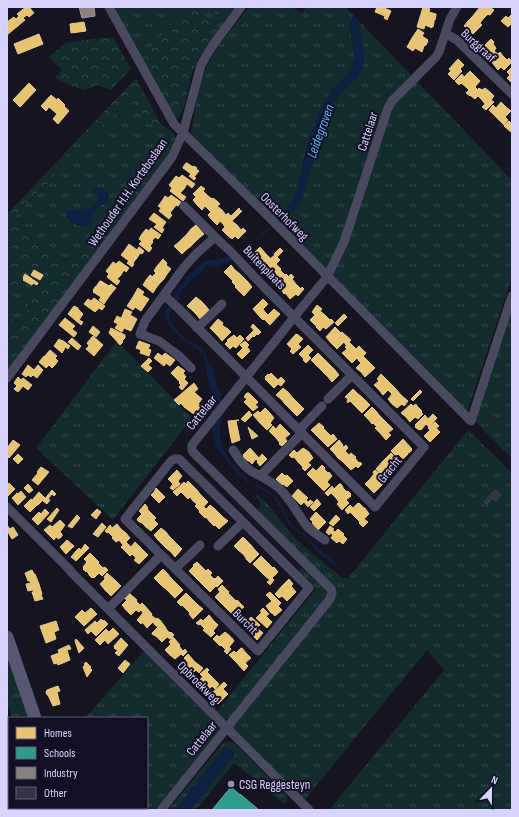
<svg xmlns="http://www.w3.org/2000/svg" width="519" height="817" viewBox="0 0 519 817" font-family="'Sofia Sans Condensed',sans-serif">
  <style>
    .grass { fill: url(#grass-tufts); fill-rule: evenodd }
    .forest { fill: url(#forest-crowns) }
    .water { fill: #0d2144 }
    .homes { fill: #e9c46a; stroke: #e4c997 }
    .schools { fill: #2a9d8f; stroke: #5eaeb1 }
    .industry { fill: #8a817c; stroke: #a29aa3 }
    .lines { fill: none; stroke-linecap: round; stroke-linejoin: round }
    .stream { stroke: #0d2144; stroke-width: 2 }
    .building { fill: #343243; stroke: #433f54 }
    .street { stroke: #4a4962; stroke-width: 9 }
    .secondary { stroke: #575674; stroke-width: 13 }
    .poi-dot { fill: #9591b1; stroke: #130f26; stroke-width: 1.5 }
    .labels { text-anchor: middle; stroke-width: 4; stroke-linejoin: round; paint-order: stroke }
    .street-label { font-size: 13px; fill: #d9d4ff; stroke: #130f26 }
    .poi-label { font-size: 13px; fill: #d9d4ff; stroke: #130f26; text-anchor: start }
    .water-label { font-size: 14px; font-style: italic; fill: #62b6ff; stroke: #130f26 }
  </style>
  <defs>
    <pattern id="grass-tufts" width="24" height="20" patternUnits="userSpaceOnUse"><rect width="24" height="20" fill="#132c2d"/><path d="M3 7l-1-3M5 7V3M7 7l1-3M15 17l-1-3M17 17v-4M19 17l1-3" fill="none" stroke="#354a4c"/></pattern>
    <pattern id="forest-crowns" width="20" height="18" patternUnits="userSpaceOnUse"><rect width="20" height="18" fill="#132c2d"/><path d="M2 6a3 3 0 1 1 6 0M12 15a3 3 0 1 1 6 0" fill="none" stroke="#354a4c"/></pattern>
  </defs>
  <rect width="100%" height="100%" fill="#161421"/>
  <path class="grass" d="M110 7H187L140 59Z
    M195 7H209L226 21 220 29 203 15Z
    M249 7H292L302 14 306 7H346L353 15 350 28 355 56 353 65 348 75 332 90 322 105 306 149 298 188 293 201 279 218 273 220 191 135C194 113 197 89 206 68 215 47 235 26 249 7Z
    M359 21 512 180V277L466 415 280 226 283 221 302 198 320 138 337 98 343 89 357 78Z
    M132 107 140 112 156 126 161 124 170 130 70 265 15 216 43 186 50 182 55 174 68 158 64 154 77 140 83 145 114 114 121 110ZM93 192 108 199C104 203 98 206 95 211 90 217 95 221 87 226L76 210C86 210 95 209 99 198L97 195Z
    M32 268 44 272V277C43 279 41 282 39 285 37 288 34 290 33 292 27 303 28 332 7 316V290C20 288 24 280 31 269Z
    M512 305V459L474 420Z
    M117 341 192 418 113 520 36 448Z
    M468 430 512 473V810H329L444 670 427 650 303 802 233 729V725L335 590 258 511 261 504 255 494C272 504 283 526 297 540 311 553 327 565 342 578H348Z
    M301 568H303L326 591 327 593 326 598 230 717 227 719H224L207 705 210 702 218 710 316 589 298 570Z
    M145 650 220 727V729L155 810H82L81 808H147V718H85Z
    M7 652 31 718H21L7 679Z
    M229 741 234 743 287 796V801L285 805 234 763 196 810H190L235 754 226 747 175 810H168L219 748 224 742Z"/>
  <path class="forest" d="M187 7H195L203 15 220 29C211 41 200 54 194 68 188 81 186 111 178 119L174 118 140 59Z
    M208 7H236L226 21Z
    M99 38H114L131 69 111 90 98 85 84 90 71 86 55 78 62 70 49 57 65 43Z
    M136 78 161 124 156 127 140 112 132 107 121 110 114 114 83 145 77 140Z
    M170 130C177 136 176 142 173 150L7 371V316C28 332 27 303 33 292 34 290 37 288 39 285 41 282 43 279 44 277V272L32 268 31 269C24 280 21 288 7 290V214L64 154 69 158 55 174 50 182 43 186 15 216 70 265Z
    M7 679 21 718H12L7 703Z"/>
  <path class="water" d="M353 15 359 21 358 26 364 48V58L363 68 357 78 343 89 337 98 320 138 302 198 297 207 283 221 279 218 293 201 298 188 306 149 322 105 332 90 348 75 353 65 355 56 350 28Z
    M97 187C104 189 113 194 106 202 104 205 99 206 96 209 92 213 94 219 91 224 85 231 71 223 66 217V214L69 211C81 209 95 212 99 198L97 195 92 191 94 188Z
    M231 256 234 260 214 267 207 265C203 272 200 272 195 277 187 283 181 291 177 301L174 298 179 287 187 277 203 262 207 260H217Z
    M169 304 173 308C171 311 169 313 169 316 169 324 183 337 189 341 196 345 203 346 205 355H204C201 351 196 349 192 346 184 340 166 326 165 316 164 312 167 308 169 304Z
    M207 362C216 367 214 379 217 387 217 389 219 391 220 393 223 399 223 410 222 417 221 425 219 431 220 439 224 457 236 470 250 481L248 483 234 470 227 461 217 449 214 439 210 411 213 395 209 384 205 365Z
    M256 484 271 492 277 498 285 510 286 516 290 522 295 528 305 534 320 550 336 563 334 565 318 552 308 539 289 525 281 508 274 498 270 494 255 486Z
    M226 747 235 754 230 760 190 810H175Z"/>
  <path class="homes" d="M26 7H29L34 13 29 17 27 15 23 18 25 20 7 35V22L14 17 16 19 19 16 17 14Z
    M377 7H382L391 11 387 20 384 18 385 16 375 12Z
    M423 7 430 9 429 12 436 14V15L435 20H434V21L420 17Z
    M480 7 490 15 488 14 484 18 476 12Z
    M480 7H490L494 10 490 15Z
    M476 12 484 18 480 23 482 25 472 17Z
    M512 14V23L508 27 501 21 506 16 508 18Z
    M420 17 434 21V22L433 27 432 26V28L425 25 424 29 417 27Z
    M472 17 482 25 478 29 468 21Z
    M468 21 478 29 473 34 464 26Z
    M84 22 86 31 71 33 70 24Z
    M418 29 424 33 422 36 428 40 427 41H428L426 45 424 46 412 38Z
    M39 34 43 44 18 54 14 44Z
    M412 38 424 46 422 52 415 48 413 51 407 47Z
    M491 39 494 42 493 44 496 48 487 58 482 54 485 51 482 48Z
    M496 48 494 51 498 54 500 52 491 61 487 58Z
    M500 52 503 56 494 65 491 61Z
    M503 56 507 60 509 58 512 62 504 70 501 67 498 70 494 65Z
    M458 59 464 65 460 69 462 71 454 80 448 74 451 71 449 69Z
    M512 67V81L511 82 507 78 510 75 507 72Z
    M470 71 475 76 465 86 461 83 459 85 455 81 462 74 464 77Z
    M475 76 480 81 475 87 477 89 470 96 466 93 469 90 465 86Z
    M29 83 36 90 20 107 13 100Z
    M479 88 482 90 485 88 490 92 482 100 478 96 475 99 471 96Z
    M490 92 494 96 491 100 494 102 486 110 482 107 485 104 482 100Z
    M51 95 57 100 58 98 65 105 64 106 69 111 58 124 53 119 57 114 49 107 46 111 41 106Z
    M501 102 506 107 496 117 489 110 493 105 496 108Z
    M506 107 511 111 505 117 508 120 504 125 496 117Z
    M509 121 511 123 512 122 511 132 504 126Z
    M186 163H187L193 167 194 166 197 168 196 169 199 171 194 177 196 178 194 180 189 176 191 174 183 168V167Z
    M182 175 195 184 192 188 187 184 184 189 173 180 176 176 179 178Z
    M173 180 184 189 180 193 186 197 183 201 170 191 172 188 169 185Z
    M201 186 205 189 203 191 207 195 197 205 193 200 196 197 193 194Z
    M171 195 181 202 178 206 176 205 173 209 162 201 165 196 168 198Z
    M207 195 212 199 213 198 217 201 208 209 205 206 202 210 197 205Z
    M162 201 173 209 170 213 172 215 169 219 159 211 161 208 158 206Z
    M217 201 220 204 217 206 222 210 212 220 208 215 211 212 208 209Z
    M239 208 240 209 239 210 242 211 234 219 231 216Z
    M222 210 226 215 228 213 231 216 223 224 220 221 217 225 212 220Z
    M154 213 166 222 162 228 164 229 162 233 154 227 157 224 149 219Z
    M231 216 234 219 232 221 237 225 227 235 222 230 225 227 223 224Z
    M196 225 204 234 199 238 191 229Z
    M237 225 241 230 243 228 246 231 238 239 235 236 232 239 227 235Z
    M151 228 161 235 158 239 155 237 152 241 153 242 142 234 146 229 149 231Z
    M191 229 199 238 195 242 187 234Z
    M142 234 153 242 150 246 152 248 149 252 139 244 142 241 139 239Z
    M187 234 195 242 191 246 183 238Z
    M183 238 191 246 186 250 179 242Z
    M179 242 186 250 182 254 174 246Z
    M129 244 137 250 139 247 144 251 142 254 140 253 137 258 125 250Z
    M260 247 266 254 256 264 251 259 257 254 255 252Z
    M280 248 283 251 273 261 271 258 275 255 274 254Z
    M125 250 137 258 133 263 134 264 132 267 127 263 129 261 121 255Z
    M266 254 273 261 268 265 267 263 261 269 256 264Z
    M277 257 280 260 276 264 281 269 270 279 266 274 271 269 268 266Z
    M163 259 167 263 166 265 171 269 167 274 157 266Z
    M119 261 129 268 126 272 124 270 121 275 110 266 113 262 116 264Z
    M231 265 235 270 229 277 224 272Z
    M110 266 121 275 117 279 120 281 117 285 107 277 109 274 106 271Z
    M157 266 167 274 164 279 154 271Z
    M281 269 280 270 285 275 286 274 288 276 283 281 281 279 275 284 270 279Z
    M34 270 43 275 40 280 31 275Z
    M235 270 240 274 232 282 233 281 229 277Z
    M154 271 164 279 160 283 150 275 152 277 156 273Z
    M25 274 38 283 37 285 33 283 32 285 23 280 24 279 23 278Z
    M240 274 244 278 235 287 236 286 232 282Z
    M291 274 294 277 292 279 296 284 286 294 285 293 284 294 281 289 286 284 283 282Z
    M150 275 160 283 156 288 146 280Z
    M244 278 248 282 239 291 235 287Z
    M146 280 156 288 153 293 143 285Z
    M100 281H101L109 286 111 284 116 288 110 295 97 286V285Z
    M248 282 252 287 244 296 239 291Z
    M296 284 301 289 302 287 304 289 298 296 296 294 290 299 286 294Z
    M96 286 110 295 104 304 99 300 101 297 93 292 94 291 93 290Z
    M138 288 144 292 142 295 149 299 145 305 133 297Z
    M133 297 145 305 141 311 135 307 133 310 127 306Z
    M196 297 201 301 192 310 187 306Z
    M94 298 105 306 102 310 99 308 95 312 84 304 88 299 91 301Z
    M263 299 268 304 263 309 265 312 260 317 253 309Z
    M201 301 205 305 196 314 192 310Z
    M205 305 209 310 200 319 196 314Z
    M317 305 322 309 320 311 325 315 315 325 310 320 315 315 312 312Z
    M74 306 78 308V309L83 314 79 320 83 322 81 325 68 314Z
    M125 309 132 312 130 315 137 319 134 325 121 319Z
    M274 309 280 314 270 325 264 319 263 320 260 317 265 312 268 315Z
    M344 314 347 317 338 326 335 323Z
    M325 315 330 320 331 319 334 322 326 329 323 327 320 331 316 327 317 326 315 325Z
    M117 316 134 325 131 331 124 328 122 332 115 328 118 324 114 322Z
    M65 318 75 326 72 329 77 333 74 337 59 325Z
    M218 319 223 323 214 332 210 328Z
    M223 323 222 325 226 328H227L218 336 214 332Z
    M253 324 261 332 258 335 251 327Z
    M93 326 100 332 96 337 89 332Z
    M335 327 341 333 342 332 331 343 326 337Z
    M111 328 121 333 120 335 118 333 113 337 109 333Z
    M227 328 231 332 222 341 218 336Z
    M254 330 257 334 254 337 253 336 248 341 246 338Z
    M342 332 351 340 346 345 344 342 337 349 331 343Z
    M118 333 120 335 121 333 125 335V338L122 341 123 342 120 345 113 337Z
    M296 334 297 335V334L303 339 298 344 301 347 293 354 290 351 292 349 287 344Z
    M234 335 237 338 240 335 244 339 236 348 233 346 230 349 225 344 228 341 227 340Z
    M93 336 103 345 94 356 86 349 89 346 87 343Z
    M72 338 81 346 78 350 68 342Z
    M59 339 62 341V340L70 346 68 349 64 346V347L65 348 62 353 54 346Z
    M139 341 150 345 148 349 151 350 149 356 140 353 141 350 136 348Z
    M245 341 249 345 247 347 250 351 242 359 237 354 243 348 240 345Z
    M349 342 356 349 347 358 342 353 347 349 345 347Z
    M308 345 313 350 308 355 311 358 306 363 303 360 304 359 299 354Z
    M359 346 366 353 359 361 357 358 352 363 347 358Z
    M50 350 57 356 55 358 58 361 55 365 44 357Z
    M158 353 162 356 165 353 175 360 170 366 166 363 164 366 154 358Z
    M318 353 323 358 316 365 311 360Z
    M44 356 55 365 52 368 49 365 46 368 39 362Z
    M363 356 370 363 361 372 356 368 361 363 359 361Z
    M149 358 152 361 148 365 152 368 148 372 141 366Z
    M323 358 327 362 320 369 316 365Z
    M327 362 331 366 324 373 320 369Z
    M370 363 375 368 365 377 361 372Z
    M28 365 34 370 38 365 43 370 37 378 33 375 31 377 28 375 26 377 22 374Z
    M178 366 185 371 183 373 186 377 184 379 188 383 182 390 179 387 181 385 179 383 180 382 171 373Z
    M331 366 335 370 328 377 324 373Z
    M335 370 339 375 332 382 328 377Z
    M271 373 278 380 281 377 285 381 281 386 278 384 274 388 265 379 266 378 265 377 268 374 269 375Z
    M381 374 388 381 379 390 374 385 379 381 377 379Z
    M18 377 21 380 23 378 32 385 28 390 23 386 18 392 14 389 17 386 14 383Z
    M388 381 395 388 390 392 388 390 383 395 379 390Z
    M194 383 198 389 194 392 202 399 198 404 202 406 195 415 184 407 181 403 179 405 174 400Z
    M283 388 288 392 281 399 276 395Z
    M395 388 401 395 392 404 388 399 392 394 390 392Z
    M353 389 357 393 348 403 347 401 348 399 345 397Z
    M420 390 422 392 413 401 411 399Z
    M288 392 292 397 285 404 281 399Z
    M247 393H249L258 402 255 405 258 407 253 411 244 402 247 399 244 397 245 396V395Z
    M357 393 362 397 354 405 350 401Z
    M401 395 408 401 404 406 402 404 397 408 392 404Z
    M292 397 296 401 289 408 285 404Z
    M362 397 366 401 358 409 354 405Z
    M296 401 300 405 293 412 289 408Z
    M366 401 370 405 362 413 358 409Z
    M411 404 413 406 416 404 417 406 406 417 401 413Z
    M300 405 304 409 297 416 293 412Z
    M417 406 422 411 421 412 423 414 418 419 415 417 410 422 406 417Z
    M372 407 376 411 368 419 364 415Z
    M265 408 270 413 260 423 253 415 258 411 260 413Z
    M249 411 252 415 245 422 241 419Z
    M376 411 380 416 372 424 368 419Z
    M270 413 274 418 270 423 272 425 267 430 260 423Z
    M433 414 437 418 429 427 426 424 421 430 420 429 419 430 415 427 416 426 415 425 425 415 428 419Z
    M380 416 384 420 377 427 373 423Z
    M239 420 236 421 240 440 232 443 230 434 228 421Z
    M384 420 388 424 380 433 375 428Z
    M435 422 439 426 436 428 440 432 430 442 424 436 430 430 428 428Z
    M319 423 324 427 316 435 311 430Z
    M280 424 285 429 276 438 269 431 273 426 276 429Z
    M388 424 393 429 388 433 391 435 386 440 380 433Z
    M248 427 258 436 252 439Z
    M323 428 327 432 320 439 316 435Z
    M285 429 290 434 285 438 287 441 282 446 279 444 280 443 276 438Z
    M327 432 331 436 324 443 320 439Z
    M333 434 337 439 328 447 324 443Z
    M403 439 412 449 411 450H412L409 453H407L398 444Z
    M13 440 20 445 9 458 7 456V448Z
    M339 440 343 445 334 453 330 449Z
    M398 444 408 454 403 459 398 454 396 456 391 451Z
    M346 445 348 448 338 458 334 453 342 446 344 447Z
    M250 448 259 458 262 454 267 459 260 466 257 462 258 461 256 459 252 464 249 461H248L243 457 244 456 243 455Z
    M303 448 309 452 298 462 294 457 292 458 289 455 294 450 297 453Z
    M345 451 349 455 343 462 338 458Z
    M309 452 313 458 308 463 311 465 305 471 302 468 303 467 298 462Z
    M351 453 356 457 347 466 343 462Z
    M391 453 396 458 393 461 397 466 393 470 383 461Z
    M18 454 23 459 18 464 13 459Z
    M355 458 359 463 360 462 362 464 358 468 356 466 351 470 347 466Z
    M383 461 393 471 388 476 384 471 380 474 376 469Z
    M322 465 325 468 324 469 326 471 315 482 307 474 313 468 316 471Z
    M41 467 49 472 38 485 32 480 38 473 37 472Z
    M177 470 182 476 178 481 180 484 173 490 170 488 173 484 168 479Z
    M375 470 382 477 379 479 384 483 379 488 370 479 374 474 373 472Z
    M326 471 328 473 329 472 332 476 327 482 330 485 324 491 315 482Z
    M282 473 285 476 287 475 293 481 287 487 283 484 282 485 276 479Z
    M370 479 379 488 374 493 365 484Z
    M188 481 193 486 184 495 181 492 177 496 173 492 184 482 186 484Z
    M9 483 15 489 8 496 7 495V486Z
    M28 484 33 490 29 493 24 488Z
    M339 484H341L343 487V488L345 490 336 498 331 493 328 496 325 493 332 486 334 489Z
    M193 486 197 490 188 499 184 495Z
    M156 488 165 497 162 500 154 492Z
    M298 489 308 498 306 500 308 502 310 500 313 502 308 507 304 502 301 505 292 496Z
    M52 490 56 494 54 496 52 494 48 499 50 500 47 504 43 501Z
    M197 490 200 494 193 501 190 497 188 499Z
    M345 490 347 492 348 491 351 494 350 495 351 496 346 500 349 503 342 510 337 504 339 502 336 498Z
    M21 491 26 497 18 505 12 498 17 493 18 494Z
    M39 492 45 498 38 505H37L30 512 24 506 31 499 33 500H34L33 499Z
    M154 492 162 500 159 503 151 495Z
    M200 494 204 498 195 506 197 504 193 501Z
    M204 498 208 502 200 511 195 506Z
    M317 499 321 504 314 511 310 507Z
    M358 503 359 504V503L364 508 355 517 350 512 348 514 345 510 350 505 353 508Z
    M145 504 148 508 147 509 152 514 141 523 137 520 138 518 142 514 139 511Z
    M210 505 215 509 205 518 199 512 204 507 206 509Z
    M57 508 59 510 51 522 47 519Z
    M364 508H365L369 514 364 519 368 522 363 527 359 523 360 522 355 517Z
    M45 509 49 513 38 525 32 519 39 512 41 514Z
    M97 509 101 512 96 519 91 515Z
    M215 509 219 513 210 522 206 517Z
    M316 512 326 522 318 530 312 523 313 522 310 519Z
    M219 513 223 517 214 526 210 522Z
    M152 514 156 518 146 527 142 523Z
    M77 515 80 518 72 528 68 526Z
    M336 515 340 519 333 526 329 523Z
    M223 517 228 521 219 529 215 525 214 526Z
    M60 520 62 522 49 535 44 530 50 525 52 527Z
    M154 520 158 524 151 531 146 527Z
    M62 522 65 525 60 532 62 534V536L59 539 56 537 54 540 49 535Z
    M102 523 106 527 98 537 93 534Z
    M117 524 121 529 112 538 113 537 108 532 107 533 105 531 110 525 112 528Z
    M7 525 10 529 13 527 18 535 12 539 8 532 7 533Z
    M330 526 334 529 332 530 335 532 338 529 344 534 343 535 347 539 343 544 339 541 337 543 331 538 333 535 330 533 329 535 326 532Z
    M161 528 166 532 158 540 154 535Z
    M121 529 126 533 116 542 112 538Z
    M166 532 170 537 162 544 158 540Z
    M126 533 130 538 126 542 128 544 123 549 121 547 123 545 119 540 116 542Z
    M170 537 174 541 166 548 162 544Z
    M243 537 247 541 238 550 234 546Z
    M67 540 74 546 66 554 60 547Z
    M174 541 178 545 171 552 166 548Z
    M247 541 251 545 243 554 238 550Z
    M135 542 140 547 130 556 123 549 128 544 131 547Z
    M85 544 89 548 76 561 71 557 76 551 79 548 81 550Z
    M178 545 182 549 175 557 171 552Z
    M251 545 255 550 246 559V558L243 554Z
    M140 547 144 551 134 560 136 558 132 554 130 556Z
    M255 550 259 554 250 563 246 559Z
    M144 551 148 555 139 564 134 560Z
    M90 553 99 562 88 573 87 571 86 572 83 569 84 568 83 567 87 562 84 559Z
    M261 556 265 560 257 568 253 564Z
    M265 560 269 564 261 572 257 568Z
    M99 562 98 563 103 568 105 567 108 570 102 576 99 573 94 578 93 577 92 578 89 575V574L88 573Z
    M197 562 202 567 194 576 189 571 194 566 193 565Z
    M269 564 273 568 274 567 265 576 261 572Z
    M202 567 206 571 198 580 194 576Z
    M274 567 278 572 272 578 274 580 270 585 267 582 270 580 265 576Z
    M163 569 167 573 158 582 154 578Z
    M208 569 212 573 202 584 198 580Z
    M32 570 34 574H35L39 584 27 588 26 584 31 583 30 581H28L25 573Z
    M107 573 115 580 105 590 100 584 105 579 104 577Z
    M167 573 171 578 162 586 158 582Z
    M210 575 214 579 215 578 206 588 202 584Z
    M218 576 223 581 217 587 216 586 210 592 206 588Z
    M171 578 175 582 167 590 162 586Z
    M289 579 293 584 291 586 296 592 292 596 282 586Z
    M115 580 121 586 111 596 105 590Z
    M175 582 179 586 171 594 167 590Z
    M39 584 42 594 41 595 43 599 35 601 32 592H34L33 590 28 591 27 588Z
    M222 585 229 592 219 601 215 597 220 592 218 589Z
    M179 586 183 590 175 598 171 594Z
    M282 586 292 596 287 601 282 596 279 598 275 594Z
    M229 592 228 593 232 597 223 605 219 601Z
    M270 592 281 603 278 606 282 610 275 616 272 613H271L266 606 272 601 266 595Z
    M129 593 137 600 126 610 122 605 127 600 124 598Z
    M186 593 190 597 181 606 177 602Z
    M190 597 194 601 186 609 182 605 181 606Z
    M232 597 236 601 237 600 227 609 223 605Z
    M237 600 244 607 239 611 237 609 232 614 227 609Z
    M136 601 140 605 142 603 145 606 139 612 136 610 131 615 126 610Z
    M194 601 198 605 189 614 190 613 186 609Z
    M198 605 203 609 193 619 189 614Z
    M145 606 152 614 141 624 137 620 143 613 141 610Z
    M91 608 97 614 84 626 75 617 82 610 85 613Z
    M263 608 269 614 266 616 272 622 267 628 256 618 262 612 260 611Z
    M152 614 151 615 156 619 157 618 160 620 155 625 153 622 147 628 143 623Z
    M209 615 213 620 203 630 205 629 200 624 199 625 196 623 201 619 203 621Z
    M251 617 260 625 257 628 263 633 257 640 243 625Z
    M101 619 103 621 104 620 108 624 96 636 91 631 88 634 85 630 95 621 97 623Z
    M160 620 166 628 157 637 152 634V633L158 627 155 625Z
    M213 620 218 625 213 631 215 633 211 637 203 630Z
    M56 621 59 630 54 632 56 639 46 643 40 626Z
    M113 628 119 634 108 644 105 640 100 645 95 640 106 629 109 632Z
    M166 628V629L170 633 171 632 174 635 170 639 167 637 162 642 157 637Z
    M225 632 230 636 220 646 213 639 217 635 219 637Z
    M230 636 231 638H232L234 641 229 647 231 649 227 654 224 651 226 650 221 645 220 646Z
    M173 637 180 645 170 655 165 650 171 644 169 642Z
    M121 638 128 645 119 656 115 653 118 650 115 649 114 646Z
    M76 639 84 648 79 653 75 641Z
    M69 645 71 649 67 650 70 660 58 665 57 663 54 664 51 656 59 653 58 650Z
    M180 645 179 646 183 651 185 649 187 652 183 656 181 654 175 659 170 655Z
    M241 648H242L246 653 236 662 229 655 234 651 236 653Z
    M246 653 251 658 245 663 248 666 244 671 236 662Z
    M188 654 195 662 186 671 181 666 187 661 184 658Z
    M125 660 130 664 123 673 118 668Z
    M86 662 91 667 90 668 92 670 87 677 83 667 85 665 84 664Z
    M195 662 203 668 199 673 196 670 189 676 186 671Z
    M207 668 209 670 207 672 212 677 202 687 197 682 203 677 200 674Z
    M212 677 219 684 215 689 212 686 207 692 205 690 204 691 202 687Z
    M224 682 227 685 223 689 228 694 218 704 212 698 216 694 213 692Z
    M58 686 60 691 57 692 60 704 53 706 48 695H47L46 692 47 690Z"/>
  <path class="schools" d="M231 787 240 795V794L259 810H212Z"/>
  <path class="industry" d="M79 7H94L95 16 82 18Z"/>
  <g class="lines">
    <path class="stream" d="M261 236 270 228
      M204 353 207 364"/>
  </g>
  <path class="building" d="M495 490 501 495 496 501 492 498 487 504 484 502Z"/>
  <g class="lines">
    <path class="street" d="M109 7 174 124 265 213 471 421 512 296
      M445 34 450 36 457 40 512 94
      M164 295 179 309 375 507 424 447 266 289 231 252 215 237 184 206
      M197 328 222 304
      M191 368 178 355 159 341 140 334 145 321 185 266 197 253 215 237
      M7 378 172 157 183 133 201 65 211 48 241 7
      M328 399 352 375
      M299 430 322 406
      M233 450C238 458 243 466 251 471 261 477 272 481 280 489 291 500 297 513 306 525 311 531 319 536 325 540
      M174 459H179L243 522 309 588 258 651 125 519 171 461Z
      M260 476 302 433
      M7 507 70 570
      M218 546 243 522
      M175 569 200 545
      M71 572 309 810
      M108 609 161 555
      M161 810 330 599 332 593 331 589 194 453 192 450V445L295 316 327 277 344 242 388 108 392 101 436 57 439 52 450 19 457 7"/>
    <path class="secondary" d="M7 637 35 718
      M66 808 67 810"/>
  </g>
  <circle class="poi-dot" cx="231" cy="784" r="4"/>
  <g class="labels">
    <g class="street-label">
      <text transform="translate(479 45) rotate(43)" y="5">Burggraaf</text>
      <text transform="translate(367 131) rotate(-72)" y="5">Cattelaar</text>
      <text transform="translate(127 192) rotate(-55)" y="5">Wethouder H.H. Korteboslaan</text>
      <text transform="translate(285 216) rotate(45)" y="5">Oosterhofweg</text>
      <text transform="translate(265 267) rotate(46)" y="5">Buitenplaats</text>
      <text transform="translate(201 412) rotate(-51)" y="5">Cattelaar</text>
      <text transform="translate(389 469) rotate(-51)" y="5">Gracht</text>
      <text transform="translate(246 621) rotate(45)" y="5">Burcht</text>
      <text transform="translate(199 682) rotate(45)" y="5">Opbroekweg</text>
      <text transform="translate(201 738) rotate(-51)" y="5">Cattelaar</text>
    </g>
    <g class="poi-label">
      <text x="239" y="789">CSG Reggesteyn</text>
    </g>
    <g class="water-label">
      <text transform="translate(320 131) rotate(-70)" y="5">Leidegraven</text>
    </g>
  </g>
  <rect width="519" height="817" fill="none" stroke="#d9d4ff" stroke-width="16"/>
  <rect x="8" y="717" width="140" height="92" fill="#130f26" stroke="#625e7d"/>
  <rect x="16" y="727" width="20" height="12" fill="#e9c46a" stroke="#625e7d"/>
  <text x="44" y="737" font-size="12" fill="#d9d4ff">Homes</text>
  <rect x="16" y="747" width="20" height="12" fill="#2a9d8f" stroke="#625e7d"/>
  <text x="44" y="757" font-size="12" fill="#d9d4ff">Schools</text>
  <rect x="16" y="767" width="20" height="12" fill="#8a817c" stroke="#625e7d"/>
  <text x="44" y="777" font-size="12" fill="#d9d4ff">Industry</text>
  <rect x="16" y="787" width="20" height="12" fill="#343243" stroke="#625e7d"/>
  <text x="44" y="797" font-size="12" fill="#d9d4ff">Other</text>
  <g transform="translate(491 789) rotate(22)" stroke="#130f26" stroke-width="3" paint-order="stroke">
  <path d="M0-3L7 15L0 10L-7 15Z" fill="#d9d4ff"/>
  <text y="-6" font-size="11" font-weight="bold" text-anchor="middle" fill="#d9d4ff">N</text>
  </g>
</svg>
